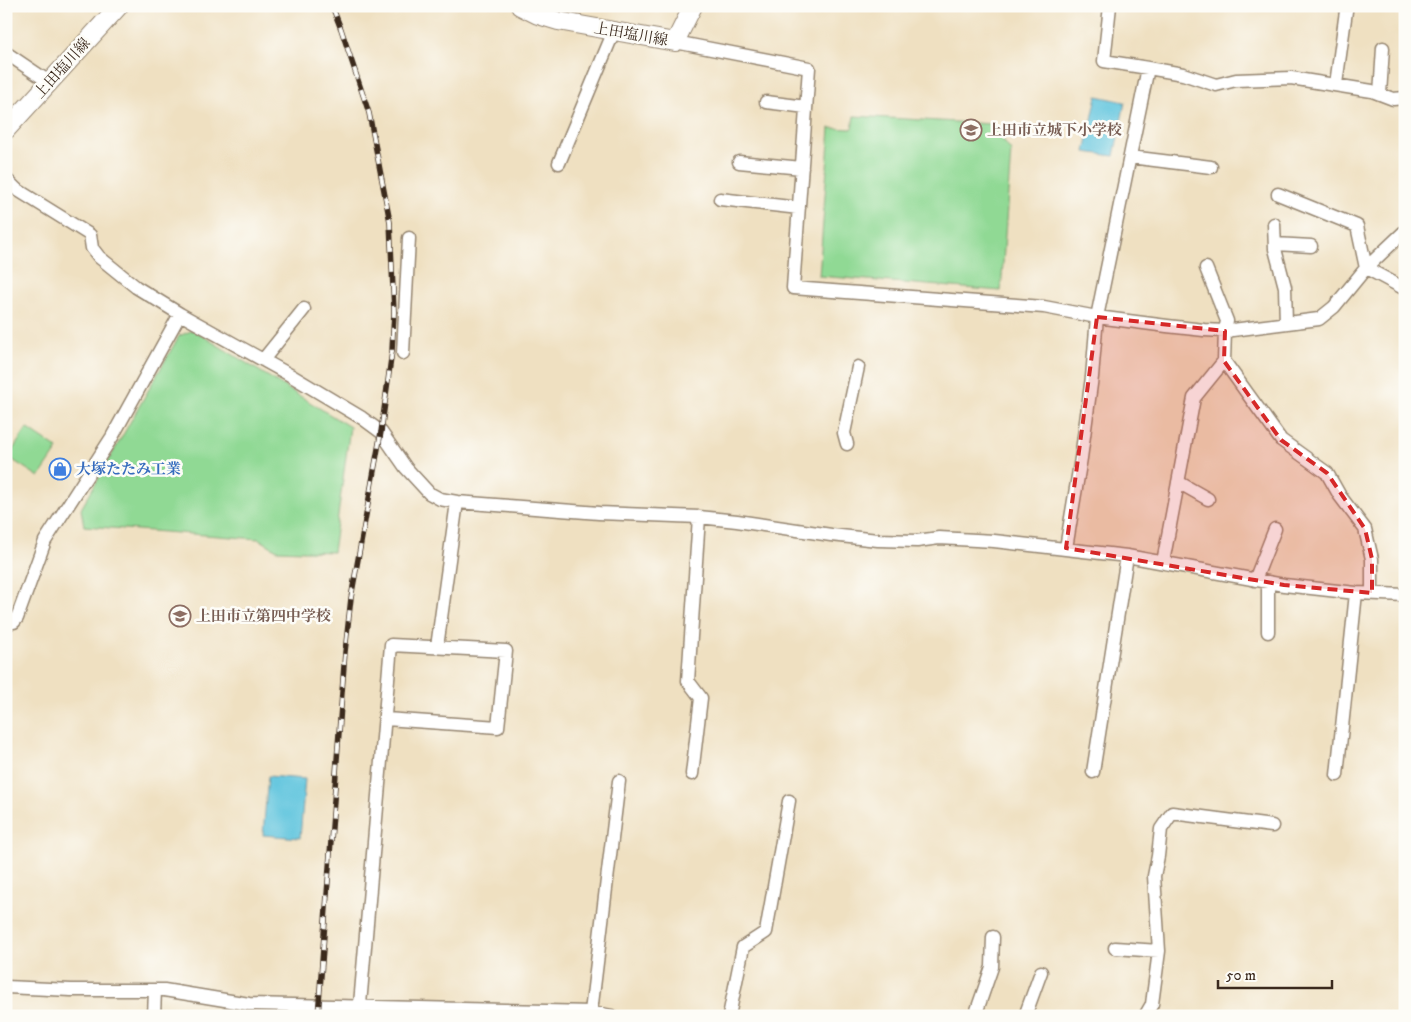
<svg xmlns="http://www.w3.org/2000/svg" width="1411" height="1022" viewBox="0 0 1411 1022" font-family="'IM FELL DW Pica','Noto Serif JP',serif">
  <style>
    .green { fill: #90d994; stroke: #668259 }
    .water { fill: #60c5de; stroke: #4e787e }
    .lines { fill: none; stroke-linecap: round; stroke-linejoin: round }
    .street-casing { stroke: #958570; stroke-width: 15 }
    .secondary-casing { stroke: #958570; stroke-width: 20 }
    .street { stroke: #fff; stroke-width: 12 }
    .secondary { stroke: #fff; stroke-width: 18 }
    .rail-casing { stroke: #3b2a1e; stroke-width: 5.5 }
    .rail { stroke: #fdfcf7; stroke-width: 4; stroke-dasharray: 11; stroke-linecap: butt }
    .marked { fill: #d62828; fill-opacity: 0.2; stroke: #d62828; stroke-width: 4; stroke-dasharray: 10 6; stroke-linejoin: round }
    .labels { text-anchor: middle; stroke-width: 5; stroke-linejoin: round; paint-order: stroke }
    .street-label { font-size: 15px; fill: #3b2a1e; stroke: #fdfcf7 }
    .education-label { font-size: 15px; font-weight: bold; fill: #785e54; stroke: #fdfcf7; text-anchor: start }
    .shop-label { font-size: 15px; font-weight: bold; fill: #366cbe; stroke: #fdfcf7; text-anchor: start }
  </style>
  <rect width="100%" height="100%" fill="#fdfcf7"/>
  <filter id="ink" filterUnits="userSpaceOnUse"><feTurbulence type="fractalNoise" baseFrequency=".02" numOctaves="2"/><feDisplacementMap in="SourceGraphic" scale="10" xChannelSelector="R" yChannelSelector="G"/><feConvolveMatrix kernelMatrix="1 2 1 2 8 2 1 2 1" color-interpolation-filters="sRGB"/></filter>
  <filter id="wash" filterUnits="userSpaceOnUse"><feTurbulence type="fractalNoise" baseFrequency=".0096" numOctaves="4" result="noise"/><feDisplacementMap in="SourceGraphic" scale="20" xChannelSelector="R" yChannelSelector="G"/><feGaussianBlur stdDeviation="1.12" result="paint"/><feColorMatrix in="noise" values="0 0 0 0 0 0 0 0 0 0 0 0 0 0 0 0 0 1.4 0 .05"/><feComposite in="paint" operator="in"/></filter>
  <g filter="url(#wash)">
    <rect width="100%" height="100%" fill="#efe0c1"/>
    <path class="green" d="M854 116 991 124 1011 151 1001 291 819 276 830 128 852 129Z
      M193 330 350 427 333 552 277 550 259 539 84 526 81 509 179 336Z
      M27 428 58 449 39 477 8 457Z"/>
    <path class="water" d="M1097 96 1125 102 1114 156 1085 152Z
      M268 776 305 779 300 838 263 835Z"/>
  </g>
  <g filter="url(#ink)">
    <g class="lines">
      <g class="street-casing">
        <path id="street" d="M1110 6 1104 61 1148 68 1183 74 1216 85 1236 80 1291 78 1372 91 1393 99 1405 98
          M675 42 809 68 793 288 1044 307 1097 317 1167 326 1204 330 1225 331 1319 319 1334 307 1366 268 1405 289
          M6 53 49 82
          M1336 84 1346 11
          M1380 94 1383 48
          M766 102 806 107
          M1130 157 1211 167
          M739 162 802 168
          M559 163 614 31
          M6 179 16 189 90 235 92 248 99 257 136 287 180 314
          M1278 194 1357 226 1366 268
          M720 199 799 208
          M1274 224 1275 249 1285 287 1286 323
          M1275 244 1311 246
          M1366 268 1405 231
          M403 353 409 238
          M263 360 304 309
          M1224 361 1281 440 1327 473 1340 496 1365 529 1372 559V593
          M847 444 844 433 858 367
          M1178 482 1208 499
          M1066 548 1081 458 1092 377 1097 317 1148 68
          M1163 562 1194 398 1224 361 1225 331 1227 321 1206 268
          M1255 580 1275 529
          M1268 582V632
          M6 622H14L17 618 45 541 112 437 180 314 290 375 362 418 381 432 406 468 429 493 440 499 457 502 599 513 699 517 737 521 831 535 878 540 917 541 939 538 994 541 1127 556 1284 585 1356 593 1405 595
          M437 647 457 502
          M1093 772 1127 556
          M692 774 701 698 688 681 699 517
          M1337 775 1356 593
          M1115 948 1159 951
          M6 987 71 990H164L249 1004 591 1012 612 1016
          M591 1012 619 781
          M154 1016 155 990
          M359 1016 391 645 506 651 498 727 386 719
          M729 1016 743 947 766 932 789 801
          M975 1016 992 967 993 937
          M1025 1016 1041 972
          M1145 1016 1152 1004 1159 951 1154 876 1158 856 1161 829 1172 813 1272 826"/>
      </g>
      <g class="secondary-casing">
        <path id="secondary" d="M520 6 538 15 558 21 675 42 693 6
          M6 130 119 6"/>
      </g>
      <use href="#street" class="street"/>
      <use href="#secondary" class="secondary"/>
      <g class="rail-casing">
        <path id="rail" d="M318 1016 345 652 351 598 381 432 392 351 394 312 390 222 369 113 341 29 332 6"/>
      </g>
      <use href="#rail" class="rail"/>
    </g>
  </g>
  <path class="marked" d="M1097 317 1225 331 1224 361 1281 440 1327 473 1365 529 1372 559V593L1284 585 1066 548Z"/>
  <defs>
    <g id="school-ring" transform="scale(1.125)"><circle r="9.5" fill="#fdfcf7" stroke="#8d6e63" stroke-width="1.5"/><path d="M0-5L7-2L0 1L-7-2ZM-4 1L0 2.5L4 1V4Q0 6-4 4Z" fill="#8d6e63"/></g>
    <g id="shop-ring" transform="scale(1.125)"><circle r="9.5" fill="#fdfcf7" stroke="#3f7fe0" stroke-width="1.5"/><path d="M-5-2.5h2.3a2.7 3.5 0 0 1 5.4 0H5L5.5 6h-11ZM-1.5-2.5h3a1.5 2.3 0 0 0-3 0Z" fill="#3f7fe0"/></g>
  </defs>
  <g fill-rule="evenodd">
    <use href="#school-ring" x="971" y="130"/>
    <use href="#shop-ring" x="60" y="469"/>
    <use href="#school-ring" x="180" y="616"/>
  </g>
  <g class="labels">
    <g class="street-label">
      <text transform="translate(631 34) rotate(10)" y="5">上田塩川線</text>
      <text transform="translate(62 68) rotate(-48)" y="5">上田塩川線</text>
    </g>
    <g class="education-label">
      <text x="987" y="135">上田市立城下小学校</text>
      <text x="196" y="621">上田市立第四中学校</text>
    </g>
    <g class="shop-label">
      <text x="76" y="474">大塚たたみ工業</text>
    </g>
  </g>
  <rect width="1411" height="1022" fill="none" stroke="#fdfcf7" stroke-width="25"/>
  <path d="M1218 980v8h114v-8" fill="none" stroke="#3b2a1e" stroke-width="2.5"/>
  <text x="1226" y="980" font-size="15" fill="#3b2a1e" stroke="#fdfcf7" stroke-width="4" paint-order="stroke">50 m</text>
</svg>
